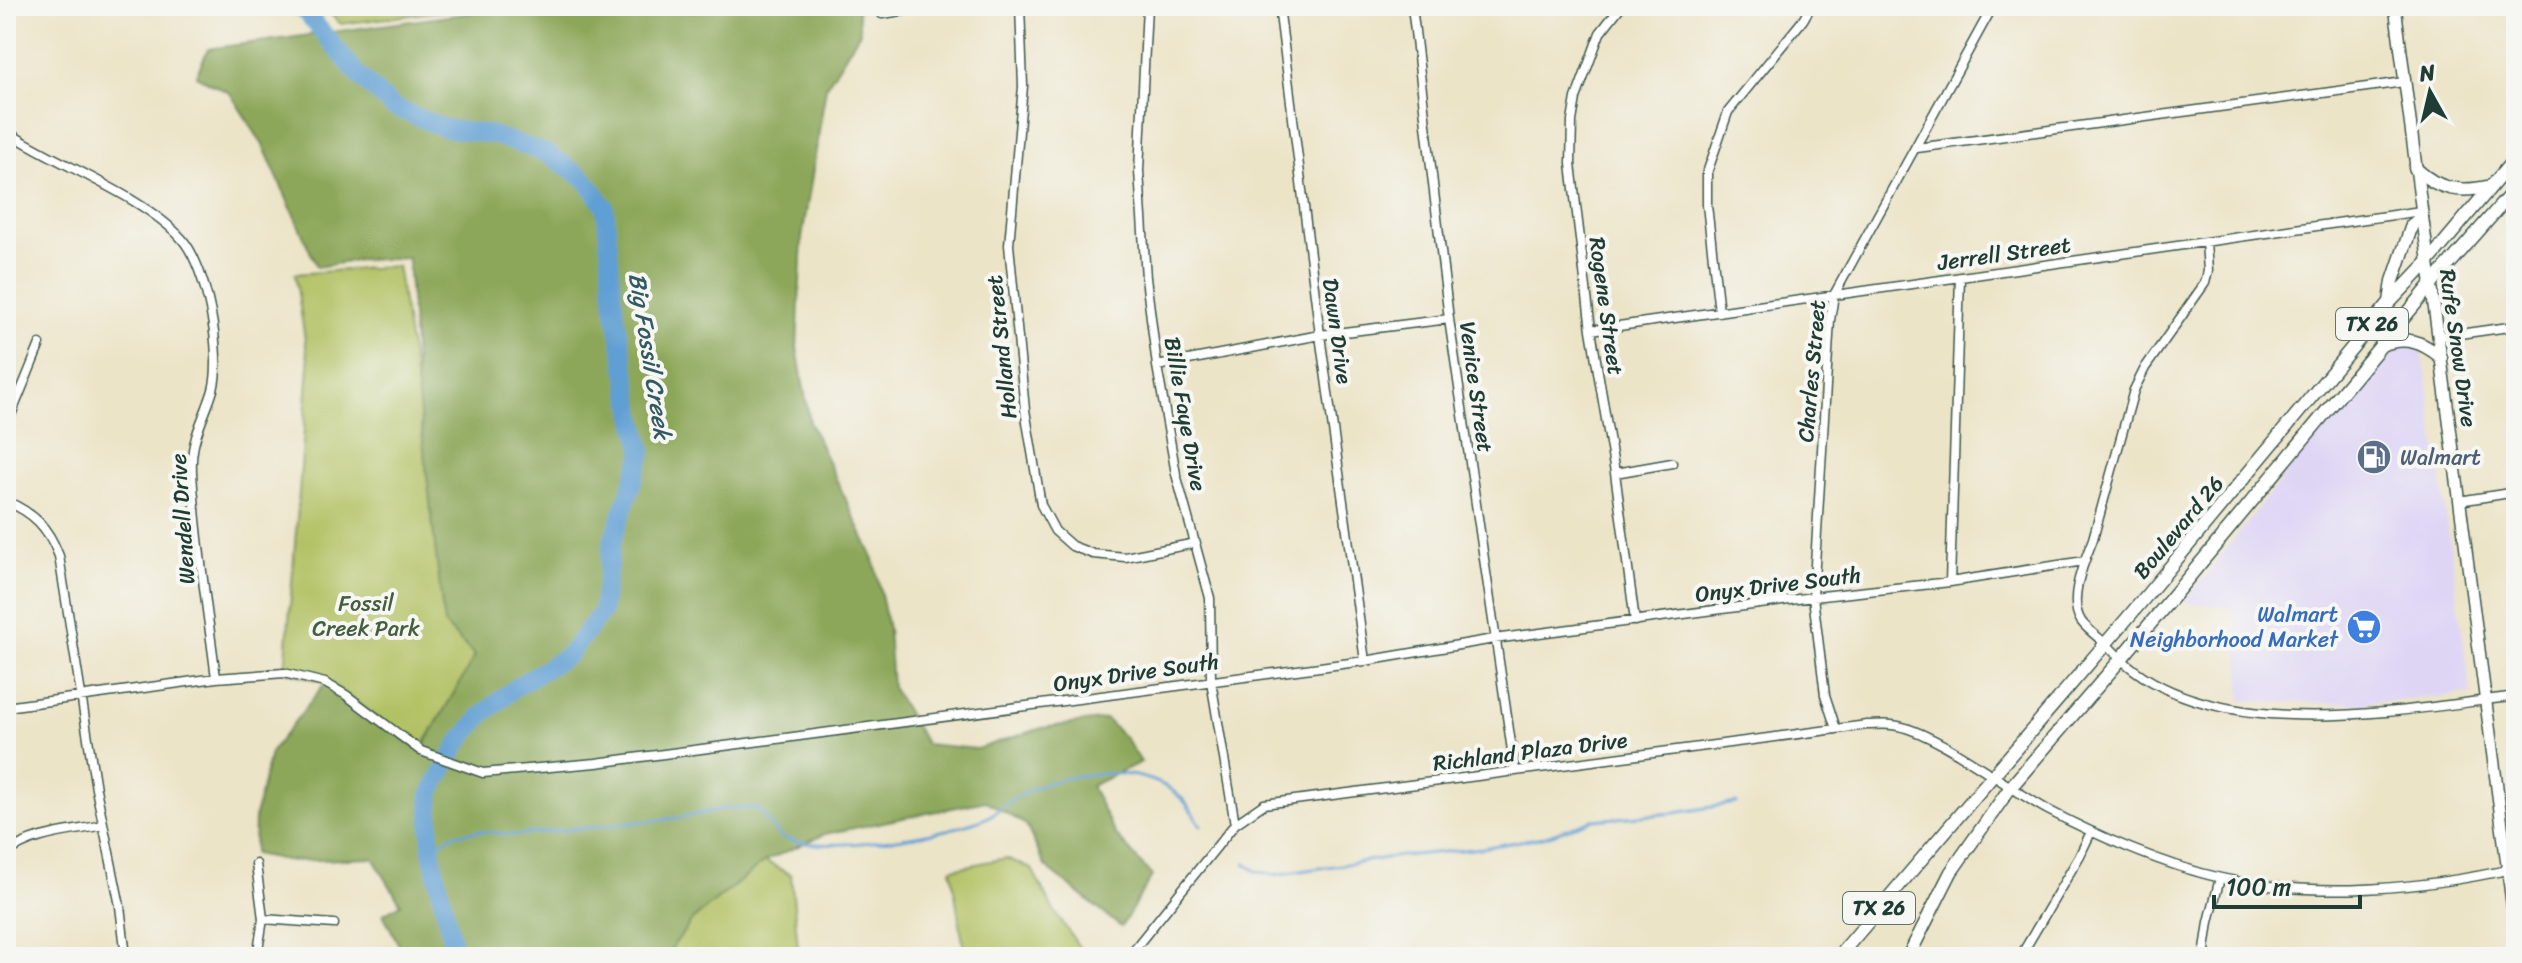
<svg xmlns="http://www.w3.org/2000/svg" width="2522" height="963" viewBox="0 0 2522 963" font-family="Sriracha,sans-serif">
  <style>
    .built { fill: #ded5f5 }
    .green { fill: #b2c164; stroke: #687f4c; stroke-width: 2 }
    .forest { fill: #8da75a; stroke: #567247; stroke-width: 2 }
    .lines { fill: none; stroke-linecap: round; stroke-linejoin: round }
    .stream { stroke: #619fd3; stroke-width: 3 }
    .river { stroke: #619fd3; stroke-width: 18 }
    .street-casing { stroke: #3e564a; stroke-width: 11 }
    .secondary-casing { stroke: #3e564a; stroke-width: 14 }
    .primary-casing { stroke: #3e564a; stroke-width: 15 }
    .street { stroke: #fff; stroke-width: 8 }
    .secondary { stroke: #fff; stroke-width: 11 }
    .primary { stroke: #fff; stroke-width: 12 }
    .labels { text-anchor: middle; stroke-width: 8; stroke-linejoin: round; paint-order: stroke }
    .shield { fill: #f6f6f2; stroke: #60746d; stroke-width: 2 }
    .shield-label { font-size: 20px; font-weight: bold; fill: #1f3d34 }
    .street-label { font-size: 22px; fill: #1f3d34; stroke: #f6f6f2 }
    .service-label { font-size: 22px; fill: #4e5e75; stroke: #f6f6f2; text-anchor: start }
    .park-label { font-size: 22px; fill: #445e40; stroke: #f6f6f2 }
    .shop-label { font-size: 22px; fill: #366cbe; stroke: #f6f6f2; text-anchor: end }
    .water-label { font-size: 24px; font-style: italic; fill: #335a64; stroke: #f6f6f2 }
  </style>
  <rect width="100%" height="100%" fill="#f6f6f2"/>
  <filter id="ink" filterUnits="userSpaceOnUse"><feTurbulence type="fractalNoise" baseFrequency=".0125" numOctaves="2"/><feDisplacementMap in="SourceGraphic" scale="16" xChannelSelector="R" yChannelSelector="G"/><feConvolveMatrix kernelMatrix="1 2 1 2 8 2 1 2 1" color-interpolation-filters="sRGB"/></filter>
  <filter id="wash" filterUnits="userSpaceOnUse"><feTurbulence type="fractalNoise" baseFrequency=".006" numOctaves="4" result="noise"/><feDisplacementMap in="SourceGraphic" scale="32" xChannelSelector="R" yChannelSelector="G"/><feGaussianBlur stdDeviation="1.8" result="paint"/><feColorMatrix in="noise" values="0 0 0 0 0 0 0 0 0 0 0 0 0 0 0 0 0 1.4 0 .05"/><feComposite in="paint" operator="in"/></filter>
  <g filter="url(#wash)">
    <rect width="100%" height="100%" fill="#ece4c7"/>
    <path class="built" d="M2403 347H2420L2426 372 2471 694 2351 704 2242 701 2235 609 2184 602 2289 469 2382 360Z"/>
    <path class="green" d="M322 6H482L341 24Z
      M397 266 417 388 476 656 421 749 331 684 285 671 309 366 295 274Z
      M1006 858 1032 869 1053 909 1086 957H906L964 949 951 869Z
      M765 861 791 875 799 957H665L693 919Z"/>
    <path class="forest" d="M521 6H857L860 32 826 87 802 238 797 348 810 423 874 560 888 629 892 687 926 744 977 749 1042 728 1106 719 1125 738 1141 762 1091 786 1115 834 1152 876 1121 927 1045 866 1026 825 986 801 825 834 765 861 693 919 665 957H405L383 914 401 904 373 858 290 861 254 854 255 816 270 753 325 683 421 751 475 656 444 624 417 388 408 258 359 260 317 267 263 145 230 93 196 76 208 49Z"/>
    <g class="lines">
      <path class="stream" d="M431 851 452 835 478 831 517 835 678 818 727 808H757C764 817 772 830 781 836 812 857 952 834 986 818 999 811 1010 801 1022 794 1064 771 1140 762 1179 796 1188 803 1194 816 1201 825
        M1245 864 1256 871 1274 875 1393 857 1482 848 1543 837 1593 820 1675 813 1736 803"/>
      <path class="river" d="M297 6 308 15 362 79 393 107 444 128 493 135 548 154 585 179 605 206 614 304 633 411 643 452 612 542 602 612 569 654 516 687 482 715 458 744 430 795 431 851 456 957"/>
    </g>
  </g>
  <g filter="url(#ink)">
    <g class="lines">
      <g class="street-casing">
        <path id="street" d="M1020 6 1023 86 1009 245 1025 410 1041 505 1055 531 1072 546 1093 554 1125 557 1196 543
          M1147 6 1139 171 1146 278 1157 366 1176 474 1210 598 1211 681 1235 824
          M1279 6 1320 335 1365 661
          M1412 6 1449 319 1515 771
          M1621 6 1600 33 1576 98 1572 121 1571 164 1591 330 1615 473 1635 621
          M882 14 936 6
          M6 131C56 164 144 196 182 239 207 268 223 354 213 390 206 414 193 435 192 460 191 476 194 493 195 509 200 565 209 622 216 678
          M1917 148 2404 82
          M2206 242 2208 271 2205 283 2145 368 2134 390 2093 539C2085 560 2067 599 2081 621 2089 632 2103 640 2112 650 2202 748 2399 711 2516 696
          M1719 312 1707 205V173L1728 112 1803 20 1811 6
          M1591 330 2421 211
          M2438 337 2516 326
          M1157 366 1320 335 1449 319
          M6 427 40 344
          M1615 473 1672 463
          M6 501C34 513 48 527 59 556L96 789 120 906 126 957
          M2459 501 2516 492
          M1950 582 1960 277
          M6 707 216 678 284 673 325 683 346 695 421 751 483 773 596 763 1365 661 1494 639 1813 597 1950 582 2084 561
          M1836 729 1825 695 1813 597 1830 320 1834 295 1993 6
          M6 854C32 833 71 832 103 825
          M256 864 263 919 257 957
          M263 919 334 924
          M1128 957 1235 824 1264 804 1867 725C1875 725 1884 724 1892 725 1932 729 2006 787 2046 809 2097 836 2164 865 2221 878 2315 899 2423 889 2516 868
          M2020 957 2079 857 2091 832
          M2204 957 2209 922 2220 878"/>
      </g>
      <g class="secondary-casing">
        <path id="secondary" d="M2395 6 2516 933"/>
      </g>
      <g class="primary-casing">
        <path id="primary" d="M2415 168C2439 191 2461 193 2491 186
          M2390 302 2393 281 2412 225 2422 217
          M2381 345C2406 336 2421 341 2441 357
          M1838 957 2142 601 2390 302 2428 262 2516 157
          M1908 957 1951 872 2010 788 2121 659 2431 285 2516 188"/>
      </g>
      <use href="#street" class="street"/>
      <use href="#secondary" class="secondary"/>
      <use href="#primary" class="primary"/>
    </g>
  </g>
  <defs>
    <g id="fuel-disc" transform="scale(1.8)"><circle r="9.5" fill="#5c6f8a" stroke="#f6f6f2"/><path d="M-5.5-6h7V0h2V4h1.3V-2.5L3-4.5l.8-.8L6-3V5H2.5V1h-1V6h-7ZM-4.2-4.7v3.2H.2V-4.7Z" fill="#fff"/></g>
    <g id="supermarket-disc" transform="scale(1.8)"><circle r="9.5" fill="#3f7fe0" stroke="#f6f6f2"/><path d="M-6-5.5h2.5l.6 2H6L4.5 2H-2.5L-4.4-4H-6ZM-1.5 3.2a1.3 1.3 0 1 0 .1 0ZM3 3.2a1.3 1.3 0 1 0 .1 0Z" fill="#fff"/></g>
  </defs>
  <g fill-rule="evenodd">
    <use href="#fuel-disc" x="2374" y="457"/>
    <use href="#supermarket-disc" x="2364" y="627"/>
  </g>
  <g class="labels">
    <g class="shield">
      <rect x="2336" y="308" width="72" height="32" rx="6"/>
      <rect x="1843" y="892" width="72" height="32" rx="6"/>
    </g>
    <g class="shield-label">
      <text x="2372" y="331">TX 26</text>
      <text x="1879" y="915">TX 26</text>
    </g>
    <g class="street-label">
      <text transform="translate(2004 253) rotate(-8)" y="8">Jerrell Street</text>
      <text transform="translate(1607 306) rotate(82)" y="8">Rogene Street</text>
      <text transform="translate(1338 331) rotate(82)" y="8">Dawn Drive</text>
      <text transform="translate(1001 347) rotate(-96)" y="8">Holland Street</text>
      <text transform="translate(2459 348) rotate(82)" y="8">Rufe Snow Drive</text>
      <text transform="translate(1811 371) rotate(-85)" y="8">Charles Street</text>
      <text transform="translate(1477 387) rotate(82)" y="8">Venice Street</text>
      <text transform="translate(1186 414) rotate(80)" y="8">Billie Faye Drive</text>
      <text transform="translate(182 519) rotate(-94)" y="8">Wendell Drive</text>
      <text transform="translate(2178 527) rotate(-50)" y="8">Boulevard 26</text>
      <text transform="translate(1778 584) rotate(-7)" y="8">Onyx Drive South</text>
      <text transform="translate(1136 672) rotate(-8)" y="8">Onyx Drive South</text>
      <text transform="translate(1530 751) rotate(-7)" y="8">Richland Plaza Drive</text>
    </g>
    <g class="service-label">
      <text x="2400" y="465">Walmart</text>
    </g>
    <g class="park-label">
      <text x="366" y="611">Fossil<tspan x="366" dy="25">Creek Park</tspan></text>
    </g>
    <g class="shop-label">
      <text x="2338" y="622">Walmart<tspan x="2338" dy="25">Neighborhood Market</tspan></text>
    </g>
    <g class="water-label">
      <text transform="translate(650 356) rotate(81)" y="8">Big Fossil Creek</text>
    </g>
  </g>
  <rect width="2522" height="963" fill="none" stroke="#f6f6f2" stroke-width="32"/>
  <g transform="translate(2430 92) rotate(352)" stroke="#f6f6f2" stroke-width="6" paint-order="stroke">
  <path d="M0-6L14 30L0 20L-14 30Z" fill="#1f3d34"/>
  <text y="-12" font-size="22" font-weight="bold" text-anchor="middle" fill="#1f3d34">N</text>
  </g>
  <path d="M2214 895v12h146v-12" fill="none" stroke="#1f3d34" stroke-width="4"/>
  <text x="2226" y="895" font-size="24" fill="#1f3d34" stroke="#f6f6f2" stroke-width="6" paint-order="stroke">100 m</text>
</svg>
